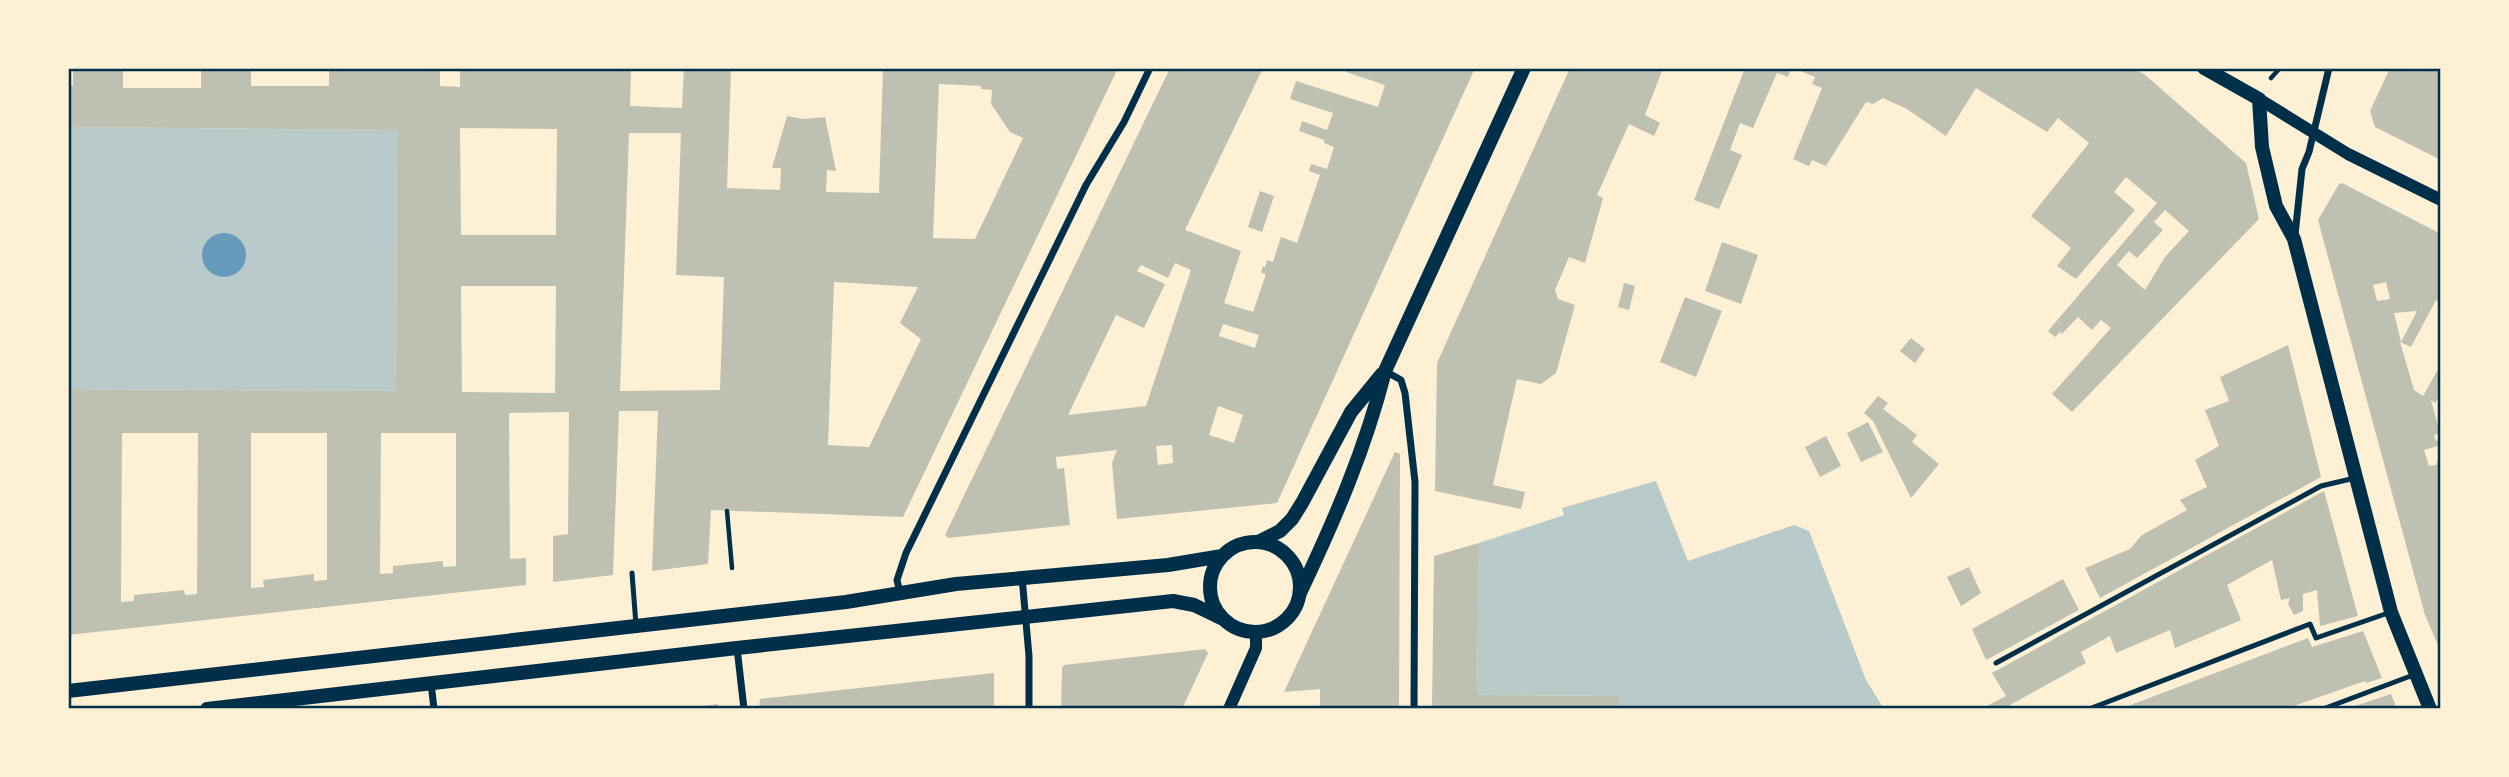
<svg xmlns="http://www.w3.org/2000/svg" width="2509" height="777" viewBox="0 0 2509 777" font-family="'Noto Sans',sans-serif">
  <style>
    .green { fill: #b9caca }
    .water { fill: #669bbc }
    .building { fill: #bec0b2; fill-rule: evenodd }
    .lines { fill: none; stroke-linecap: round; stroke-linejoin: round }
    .path { stroke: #003049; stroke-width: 4.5 }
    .service { stroke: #003049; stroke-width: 5 }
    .minor { stroke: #003049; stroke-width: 7 }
    .tertiary { stroke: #003049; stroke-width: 12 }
    .secondary { stroke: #003049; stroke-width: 14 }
    .neatline { fill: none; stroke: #003049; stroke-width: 2.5 }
  </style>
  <rect width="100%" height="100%" fill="#fdf0d5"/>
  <path class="green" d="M68 127 397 130 396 391 68 389Z
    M1656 481 1688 561 1794 525 1809 531 1866 680 1884 709H1619L1618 696 1477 695 1479 543 1564 515 1562 508Z"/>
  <path class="water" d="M202 255a22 22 0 1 1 44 0a22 22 0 1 1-44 0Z"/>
  <path class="building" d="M73 68H123V88H201V68H251V86H329V68H440V86L460 87V68H631L630 106 682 108 684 68H731L727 188 780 190 781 168H772L787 116 803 119 825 117 836 171 827 170 826 192 879 193 883 68H1118L903 517 711 510 708 564 652 571 658 411H619L613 575 553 582V536L568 534 569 412 509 413 510 559 526 558V585L68 635V389L396 391 397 130 68 127V86H73ZM939 84 981 86V89L992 90 991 104 1010 132 1023 138 975 239 933 238ZM460 128 557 129 556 235H461ZM629 133H681L676 275 724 277 720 390 620 391ZM834 282 918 287 900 323 921 339 869 447 828 445ZM461 286H556L555 393 462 392ZM122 433H198L197 594 185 595 184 590 134 595V601L121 602ZM251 433H327V580L314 581V574L263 580 264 587 251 588ZM381 433H456V566L443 567V561L393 566V573L380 574Z
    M1170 68H1263L1185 230 1241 251 1224 303 1253 312 1266 274 1261 273 1263 266 1265 267 1267 260 1273 262 1281 237 1297 243 1320 175 1309 171 1311 164 1327 169 1334 147 1324 143V140L1299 131 1302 121 1327 130 1333 113 1290 99 1296 81 1378 107 1385 85 1346 72 1347 68H1475L1277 503 1117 519 1112 463 1117 450 1056 457 1057 469 1064 468 1070 525 948 538 945 535ZM1175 263 1191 270 1146 406 1068 415 1116 315 1144 328 1165 284 1137 271 1141 265 1168 278ZM1223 324 1259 335 1255 348 1219 336ZM1218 406 1243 415 1234 443 1209 435ZM1172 445 1173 463 1158 465 1156 446Z
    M1570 68H1663L1645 115 1660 123 1654 136 1629 124 1597 195 1603 198 1585 263 1569 257 1555 290 1558 299 1575 305 1556 373 1541 384 1517 379 1493 485 1525 492 1521 509 1435 491 1437 363Z
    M1745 68H1791L1788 77 1777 73 1753 128 1740 123 1730 150 1742 155 1719 209 1694 200Z
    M1793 68H2131L2144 74 2246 163 2259 219 2072 412 2052 394 2111 328 2101 320 2092 330 2078 317 2062 334 2060 332 2055 337 2048 331 2157 203 2126 177 2114 192 2135 210 2076 279 2057 266 2071 248 2031 216 2089 143 2058 118 2047 132 1976 88 1946 136 1907 109 1883 98 1873 104 1866 102 1826 166 1812 160 1809 166 1793 159 1822 88 1812 84 1815 77ZM2165 210 2189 231 2165 257 2145 290 2117 265 2129 251 2137 258 2163 230 2154 222Z
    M2390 68H2441V160L2375 127 2370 111Z
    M2342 183 2441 234V302L2436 300 2411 347 2400 342 2414 390 2423 396 2437 371 2441 373V394L2435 403 2431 400 2440 433 2434 435 2436 441 2441 439V445L2424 450 2429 466 2436 465 2441 454V652L2425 615 2318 220 2339 184ZM2386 282 2390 299 2377 301 2373 285ZM2417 311 2401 342 2394 313Z
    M1260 191 1274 196 1262 232 1248 227Z
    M1722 242 1758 255 1741 304 1705 291Z
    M1624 283 1635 286 1629 310 1618 307Z
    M1685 297 1722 311 1696 377 1660 362Z
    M1911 338 1925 349 1915 363 1900 351Z
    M2288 345 2321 477 2100 598 2085 568 2130 549 2142 535 2187 510 2180 500 2207 487 2195 460 2219 446 2205 410 2229 401 2220 377Z
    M1878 396 1888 403 1883 409 1917 435 1912 442 1939 464 1911 498 1873 421 1864 413Z
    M1868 422 1883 452 1861 462 1847 433Z
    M1826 436 1841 466 1820 477 1805 447Z
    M1395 452 1400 454 1399 709H1320V689L1284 692Z
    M2324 491 2358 616 2320 626 2317 590 2303 594V611L2294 615 2288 604 2290 598 2281 600 2272 560 2227 585 2241 620 2175 648 2170 630 2116 653 2110 636 2081 652 2086 663 2010 705 2013 709H1981L2006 696 1992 673Z
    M1479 543 1477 695 1619 696V709H1432L1434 556Z
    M1969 567 1981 593 1961 606 1947 577Z
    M2063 579 2079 610 1986 660 1972 629Z
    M2363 631 2382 678 2366 683 2365 681 2285 709H2120L2308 638 2312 647Z
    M1205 649 1208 653 1182 709H1061L1062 668 1064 665Z
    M994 673V709H759L760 699Z
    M2391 694 2397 709H2348L2355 706Z
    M718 704V709H696V707Z"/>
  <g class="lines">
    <path class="path" d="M2271 78 2280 68
      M727 511 732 568"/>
    <path class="service" d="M632 573 636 625
      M1996 663 2321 486 2355 478
      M2089 709 2310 624 2316 638 2391 612
      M2323 709 2416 674"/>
    <path class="minor" d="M2295 235 2302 169 2309 152 2329 68
      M1385 371 1401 380 1405 393 1415 482 1414 709
      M1022 577 1029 656V709
      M900 593 897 580 906 553 1086 185 1124 122 1150 68
      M737 648 744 709
      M431 683 434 709"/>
    <path class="tertiary" d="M2259 99 2348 154 2441 200
      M1229 709 1256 648V632"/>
    <path class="secondary" d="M2204 68 2259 99 2262 147 2276 206 2294 239 2391 612 2430 709
      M1258 542 1280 531 1292 519 1302 503 1351 412 1382 374
      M1210 587a45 45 0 1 1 90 0a45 45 0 1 1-90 0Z
      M1300 593C1335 519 1365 450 1385 371L1524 68
      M68 691 846 602 956 584 1168 565 1222 556
      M207 709 737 648 1173 601 1194 605 1223 619"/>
  </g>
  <rect width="2509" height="777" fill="none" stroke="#fdf0d5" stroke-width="140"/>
  <rect x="70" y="70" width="2369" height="637" class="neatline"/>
</svg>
